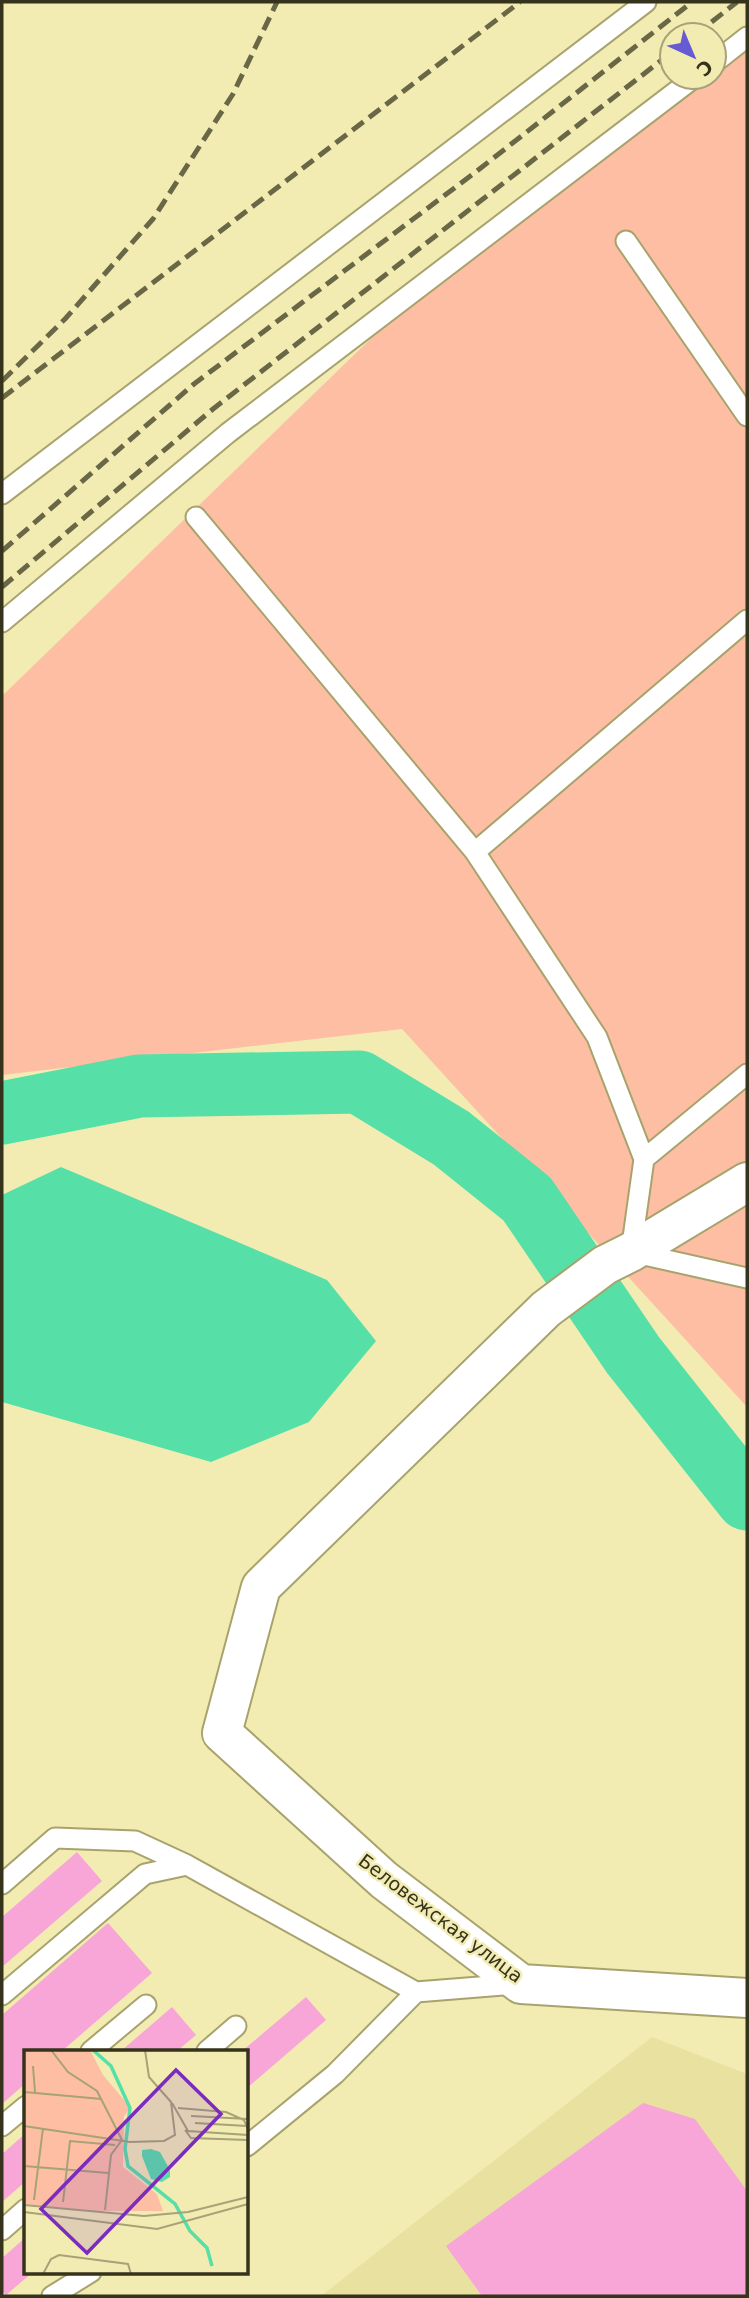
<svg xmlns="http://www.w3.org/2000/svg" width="749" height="2298" viewBox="0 0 749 2298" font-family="'DejaVu Sans',sans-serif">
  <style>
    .built { fill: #e8e1a0 }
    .green { fill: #febea4 }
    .water { fill: #56dfa7 }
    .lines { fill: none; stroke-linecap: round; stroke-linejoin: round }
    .river { stroke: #56dfa7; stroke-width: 63 }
    .building { fill: #f8a5d7 }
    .service-casing { stroke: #a8a36c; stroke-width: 23 }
    .minor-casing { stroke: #a8a36c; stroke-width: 42 }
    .service { stroke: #fff; stroke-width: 19 }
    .minor { stroke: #fff; stroke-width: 38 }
    .rail { stroke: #6a6747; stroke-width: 5; stroke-dasharray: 14 7; stroke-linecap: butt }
    .labels { text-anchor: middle; stroke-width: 5; stroke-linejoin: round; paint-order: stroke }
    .street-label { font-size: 19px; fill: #36331d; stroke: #f2ecb3 }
    .inset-river { fill: none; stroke: #56dfa7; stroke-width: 3.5 }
    .inset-road { fill: none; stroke: #a7a277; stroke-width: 2 }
    .view { fill: #7b2cbf; fill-opacity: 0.15; stroke: #7b2cbf; stroke-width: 3.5 }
    .inset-edge { fill: none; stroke: #36331d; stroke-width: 3.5 }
  </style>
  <rect width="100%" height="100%" fill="#f2ecb3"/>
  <path class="built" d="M652 2037 747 2074V2296H321Z"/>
  <path class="green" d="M747 44V1407L402 1029 2 1075V696L420 291 703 77H714V69Z"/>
  <path class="water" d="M61 1167 327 1280 376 1341 309 1422 211 1462 2 1402V1195Z"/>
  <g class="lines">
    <path class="river" d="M2 1113 139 1086 359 1082 451 1138 527 1199 633 1355 747 1499"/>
  </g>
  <path class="building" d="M77 1852 102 1881 2 1967V1917Z
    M108 1923 152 1973 62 2051H26V2083L2 2104V2015Z
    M306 1997 326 2020 247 2088V2051H242Z
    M172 2007 196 2035 177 2051H121Z
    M643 2103 695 2119 747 2191V2296H482L446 2246Z
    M26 2133V2181L2 2202V2154Z
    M26 2237V2272H33L6 2295 2 2290V2258Z"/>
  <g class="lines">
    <g class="service-casing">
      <path id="service" d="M714 63 747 37
        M626 241 747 416
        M2 494 646 2
        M196 517 475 852 597 1037 644 1159 631 1252 747 1278
        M2 622 228 433 695 77
        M475 852 747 620
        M644 1159 747 1074
        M2 1884 55 1838 135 1841 187 1865
        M2 1995 145 1874 187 1865 416 1992 516 1984
        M91 2051 146 2005
        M207 2051 236 2026
        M2 2126 26 2106
        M247 2146 335 2074 416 1992
        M2 2230 26 2209
        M52 2296 91 2272"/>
    </g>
    <g class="minor-casing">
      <path id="minor" d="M747 1182 631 1252 605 1265 546 1309 261 1587 222 1733 384 1880 521 1984 747 1998"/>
    </g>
    <use href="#service" class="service"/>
    <use href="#minor" class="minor"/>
    <path class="rail" d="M695 35 737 2
      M2 381 65 319 153 219 233 94 277 2
      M2 398 520 2
      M2 551 194 384 477 171 692 2
      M2 587 213 409 672 52"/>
  </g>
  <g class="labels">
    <g class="street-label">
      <text transform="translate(441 1918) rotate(37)" y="7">Беловежская улица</text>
    </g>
  </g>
  <g transform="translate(24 2050)">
    <rect width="224" height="224" fill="#f2ecb3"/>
    <path d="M0 0H66L79 25 106 57 100 67 99 117 133 144 139 161H54L0 154Z" fill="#febea4"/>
    <path d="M127 99 136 102 146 120V127L138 132 127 129 118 106V100Z" fill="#56dfa7"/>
    <path class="inset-river" d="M69 0 87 16 106 58 101 99 104 116 151 154 166 181 183 198 188 216"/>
    <path class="inset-road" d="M27 0 44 22 73 41 98 90 87 105 81 160M9 16 11 42M0 42 78 49M148 53 164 81 224 85M154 58 202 62 220 70 224 80M167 66 224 69M171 73 223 76M0 76 106 92 140 91 151 85 147 52 125 27 121 0M161 80 167 88 224 90M0 116 84 123M10 150 19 78M39 152 46 91 91 95M0 155 120 166 164 162 224 147M0 162 133 179 224 154M19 224 27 209 35 205 104 214 107 224"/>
    <path class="view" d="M152 20 197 64 63 203 17 159Z"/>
    <rect width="224" height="224" class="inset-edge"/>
  </g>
  <rect width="749" height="2298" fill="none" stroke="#36331d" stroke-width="7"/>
  <g transform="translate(693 56) rotate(136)"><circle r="33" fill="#f2ecb3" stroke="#a7a277" stroke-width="2"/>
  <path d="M0-5L12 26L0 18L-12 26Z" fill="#675bd4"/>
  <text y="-10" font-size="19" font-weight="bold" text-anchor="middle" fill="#36331d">С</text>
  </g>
</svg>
